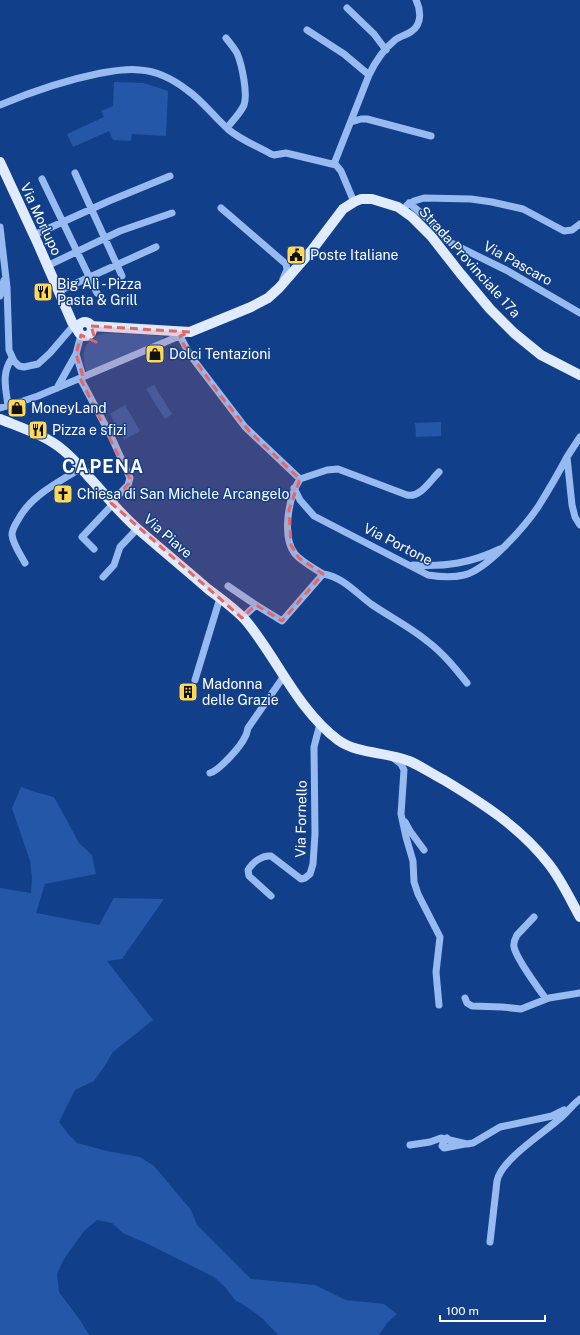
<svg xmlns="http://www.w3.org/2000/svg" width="580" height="1335" viewBox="0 0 580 1335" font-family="'Public Sans',sans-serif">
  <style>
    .green { fill: #2457a8 }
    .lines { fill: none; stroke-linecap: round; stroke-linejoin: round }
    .minor { stroke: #97baf0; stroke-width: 7 }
    .major { stroke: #e1ebff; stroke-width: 10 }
    .marked { fill: #e26868; fill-opacity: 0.2; stroke: #e26868; stroke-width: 3; stroke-dasharray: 8 5; stroke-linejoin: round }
    .labels { text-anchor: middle; stroke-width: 3; stroke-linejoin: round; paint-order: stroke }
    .street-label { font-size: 14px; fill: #fff; stroke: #123f89 }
    .poi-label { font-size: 14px; fill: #fff; stroke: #123f89; text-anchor: start }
    .district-label { font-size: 18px; font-weight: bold; letter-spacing: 1px; fill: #fff; stroke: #123f89 }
  </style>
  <rect width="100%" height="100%" fill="#123f89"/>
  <path class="green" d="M114 82 144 83 168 91 166 136 132 134 131 141 113 140 109 131 73 147 67 134 104 117 101 111 113 106Z
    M109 333 163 336V340L87 372C78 352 87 334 109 333Z
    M154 385 172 414 165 419 146 389Z
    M125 405 140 431 124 440 110 414Z
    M441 422V436L416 437 415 423Z
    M21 787 35 792 54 797 79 843 92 855 96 874 45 884 36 913 99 925 114 898 164 899 122 959 107 961 153 1020 113 1052 104 1067 94 1081 75 1090 59 1122 69 1135 77 1143 107 1151 140 1157 154 1166 191 1210 197 1225 251 1279 315 1285 346 1300 384 1304 397 1314 387 1323 379 1335H278L263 1319 250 1309 235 1300 225 1287 214 1277 148 1244 123 1233 112 1223 97 1220 84 1231 64 1259 57 1274 59 1292 80 1320 89 1335H0V888L31 893 32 877 30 861 12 808Z"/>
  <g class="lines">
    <path class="minor" d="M347 8 374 34 386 50
      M307 30 344 54 369 75 334 164
      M226 38C230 43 234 48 237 53 242 65 248 94 244 105 240 114 232 121 227 128
      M369 75C375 62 384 49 395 40 400 36 407 35 412 31 422 24 421 10 416 0
      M0 105C33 91 66 80 101 73 114 71 127 68 140 70 157 71 174 80 187 90 203 101 214 117 229 130 241 140 257 146 271 154L274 155 286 153 336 165 341 171 354 202
      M351 122 361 119H367L431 136
      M75 173 122 276
      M42 179 97 293
      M409 203 427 218 445 238 451 243 506 270 580 313
      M407 205 414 201 424 198 471 199 492 202 523 209 564 231 572 230 580 224
      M221 208 286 264 287 270 283 279
      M0 227 7 287 9 350 14 361 19 366 24 367 38 364 50 353 74 325
      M34 235 109 201 170 176
      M47 266 120 231 172 213
      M59 291 156 247
      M0 296 4 280
      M180 336 190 355 245 427 300 479C289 496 281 536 295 554 302 562 314 568 323 574
      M76 354 83 377
      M80 378 111 436 130 478 128 485 111 503
      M57 388 76 354 81 335
      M8 406C6 388 1 374 12 358
      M0 408 14 404 38 396 184 334
      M580 437 567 457 572 505 575 517 580 525
      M300 479 327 470 338 469 407 495C420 498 430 481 439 472
      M294 488 300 500 314 516 428 575C440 577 452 578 464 575 487 570 525 526 538 507 548 491 558 474 567 457
      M94 549 82 537 113 504
      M25 563C20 554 13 544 12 535 12 529 15 525 18 520 31 495 58 483 81 468
      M413 565C446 567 471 563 500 549
      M103 577 114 565 120 547 137 529
      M228 586 256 605
      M242 618 256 605 282 621 323 574C343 577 356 593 371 604 390 617 410 627 427 641 443 653 455 668 467 683
      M195 680 220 598
      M392 757 401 764 404 770 401 814 406 837 413 861 414 882 418 894 440 937 436 972 439 1005
      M210 773C220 770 241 746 245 737 247 734 247 731 248 728L284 676
      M405 822 410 831 424 850
      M271 896 249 876 248 870C253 862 262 855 271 856L301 879 305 878 310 874 313 864 315 834 314 747 320 724
      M534 917 517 935C515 939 513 942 514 947 516 958 538 988 546 999
      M465 998 467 1003 472 1006 502 1007 521 1009 549 998 580 993
      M447 1138 443 1143 442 1146 444 1148 465 1144
      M410 1145 430 1142 441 1138 467 1144 473 1143 500 1127 552 1116 564 1110
      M490 1242 497 1181C501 1160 542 1134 558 1120 566 1114 572 1105 580 1099"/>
    <path class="major" d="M0 162 38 244 72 322 78 331
      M78 329a7 7 0 1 1 14 0a7 7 0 1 1-14 0Z
      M91 326 190 332 251 307 268 298 279 288 312 250 343 209 354 202 361 199H372L398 207 412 217 431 236 460 273 490 309 514 333 541 355 580 375
      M0 419C22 428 45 435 63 450 73 458 80 467 88 476 105 494 120 514 139 530 162 550 185 569 208 589 221 599 236 609 247 622 278 660 298 710 338 740 357 754 387 752 409 761 421 766 432 774 444 780 482 803 520 827 548 863 561 879 570 899 580 917"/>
  </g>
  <path class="marked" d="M91 326 190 332 180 336 184 345 220 395 250 432 300 479 289 510 291 545 299 558 323 574 282 621 256 605 242 618 111 503 131 481 80 378 83 377 76 354 81 335 96 342Z"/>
  <defs>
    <g id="civic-square" transform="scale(1)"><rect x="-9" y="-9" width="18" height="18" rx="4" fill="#ffd857" stroke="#123f89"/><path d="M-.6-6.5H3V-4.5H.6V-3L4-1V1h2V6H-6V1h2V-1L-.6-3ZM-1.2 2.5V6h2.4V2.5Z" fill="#111"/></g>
    <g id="restaurant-square" transform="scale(1)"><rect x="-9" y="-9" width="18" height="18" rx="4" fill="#ffd857" stroke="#123f89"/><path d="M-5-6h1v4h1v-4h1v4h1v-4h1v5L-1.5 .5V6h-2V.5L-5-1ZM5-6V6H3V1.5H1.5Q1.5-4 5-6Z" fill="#111"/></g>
    <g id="shop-square" transform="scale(1)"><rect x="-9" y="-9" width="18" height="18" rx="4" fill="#ffd857" stroke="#123f89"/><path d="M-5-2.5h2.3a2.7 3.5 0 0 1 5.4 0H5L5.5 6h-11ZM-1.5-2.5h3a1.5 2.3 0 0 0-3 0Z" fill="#111"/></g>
    <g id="church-square" transform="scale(1)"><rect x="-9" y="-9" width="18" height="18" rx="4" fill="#ffd857" stroke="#123f89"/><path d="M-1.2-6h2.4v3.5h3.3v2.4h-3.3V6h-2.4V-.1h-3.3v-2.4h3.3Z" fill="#111"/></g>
    <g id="building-square" transform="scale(1)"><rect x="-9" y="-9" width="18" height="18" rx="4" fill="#ffd857" stroke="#123f89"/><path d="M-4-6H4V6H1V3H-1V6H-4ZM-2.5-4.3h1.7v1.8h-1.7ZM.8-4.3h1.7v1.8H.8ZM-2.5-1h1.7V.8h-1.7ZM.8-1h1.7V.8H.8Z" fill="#111"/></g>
  </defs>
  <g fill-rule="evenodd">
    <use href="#civic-square" x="296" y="255"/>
    <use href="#restaurant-square" x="43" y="292"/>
    <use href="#shop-square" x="155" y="354"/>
    <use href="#shop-square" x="17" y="408"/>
    <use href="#restaurant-square" x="38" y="430"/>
    <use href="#church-square" x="63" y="494"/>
    <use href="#building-square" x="188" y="692"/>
  </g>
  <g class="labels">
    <g class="street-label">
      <text transform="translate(41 219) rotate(65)" y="5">Via Morlupo</text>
      <text transform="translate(470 262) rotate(48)" y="5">Strada Provinciale 17a</text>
      <text transform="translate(518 263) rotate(29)" y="5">Via Pascaro</text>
      <text transform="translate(168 536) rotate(41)" y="5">Via Piave</text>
      <text transform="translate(398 544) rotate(27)" y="5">Via Portone</text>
      <text transform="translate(301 819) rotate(-89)" y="5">Via Fornello</text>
    </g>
    <g class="poi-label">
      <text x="310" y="260">Poste Italiane</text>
      <text x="57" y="289">Big Alì - Pizza<tspan x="57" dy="16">Pasta &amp; Grill</tspan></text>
      <text x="169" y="359">Dolci Tentazioni</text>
      <text x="31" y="413">MoneyLand</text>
      <text x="52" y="435">Pizza e sfizi</text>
      <text x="77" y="499">Chiesa di San Michele Arcangelo</text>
      <text x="202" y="689">Madonna<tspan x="202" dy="16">delle Grazie</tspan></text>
    </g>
    <g class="district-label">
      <text x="103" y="473">CAPENA</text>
    </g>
  </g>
  <path d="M440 1315v6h105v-6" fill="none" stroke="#ffffff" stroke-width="2"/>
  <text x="446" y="1315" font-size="12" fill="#ffffff" stroke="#123f89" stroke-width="3" paint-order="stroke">100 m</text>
</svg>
